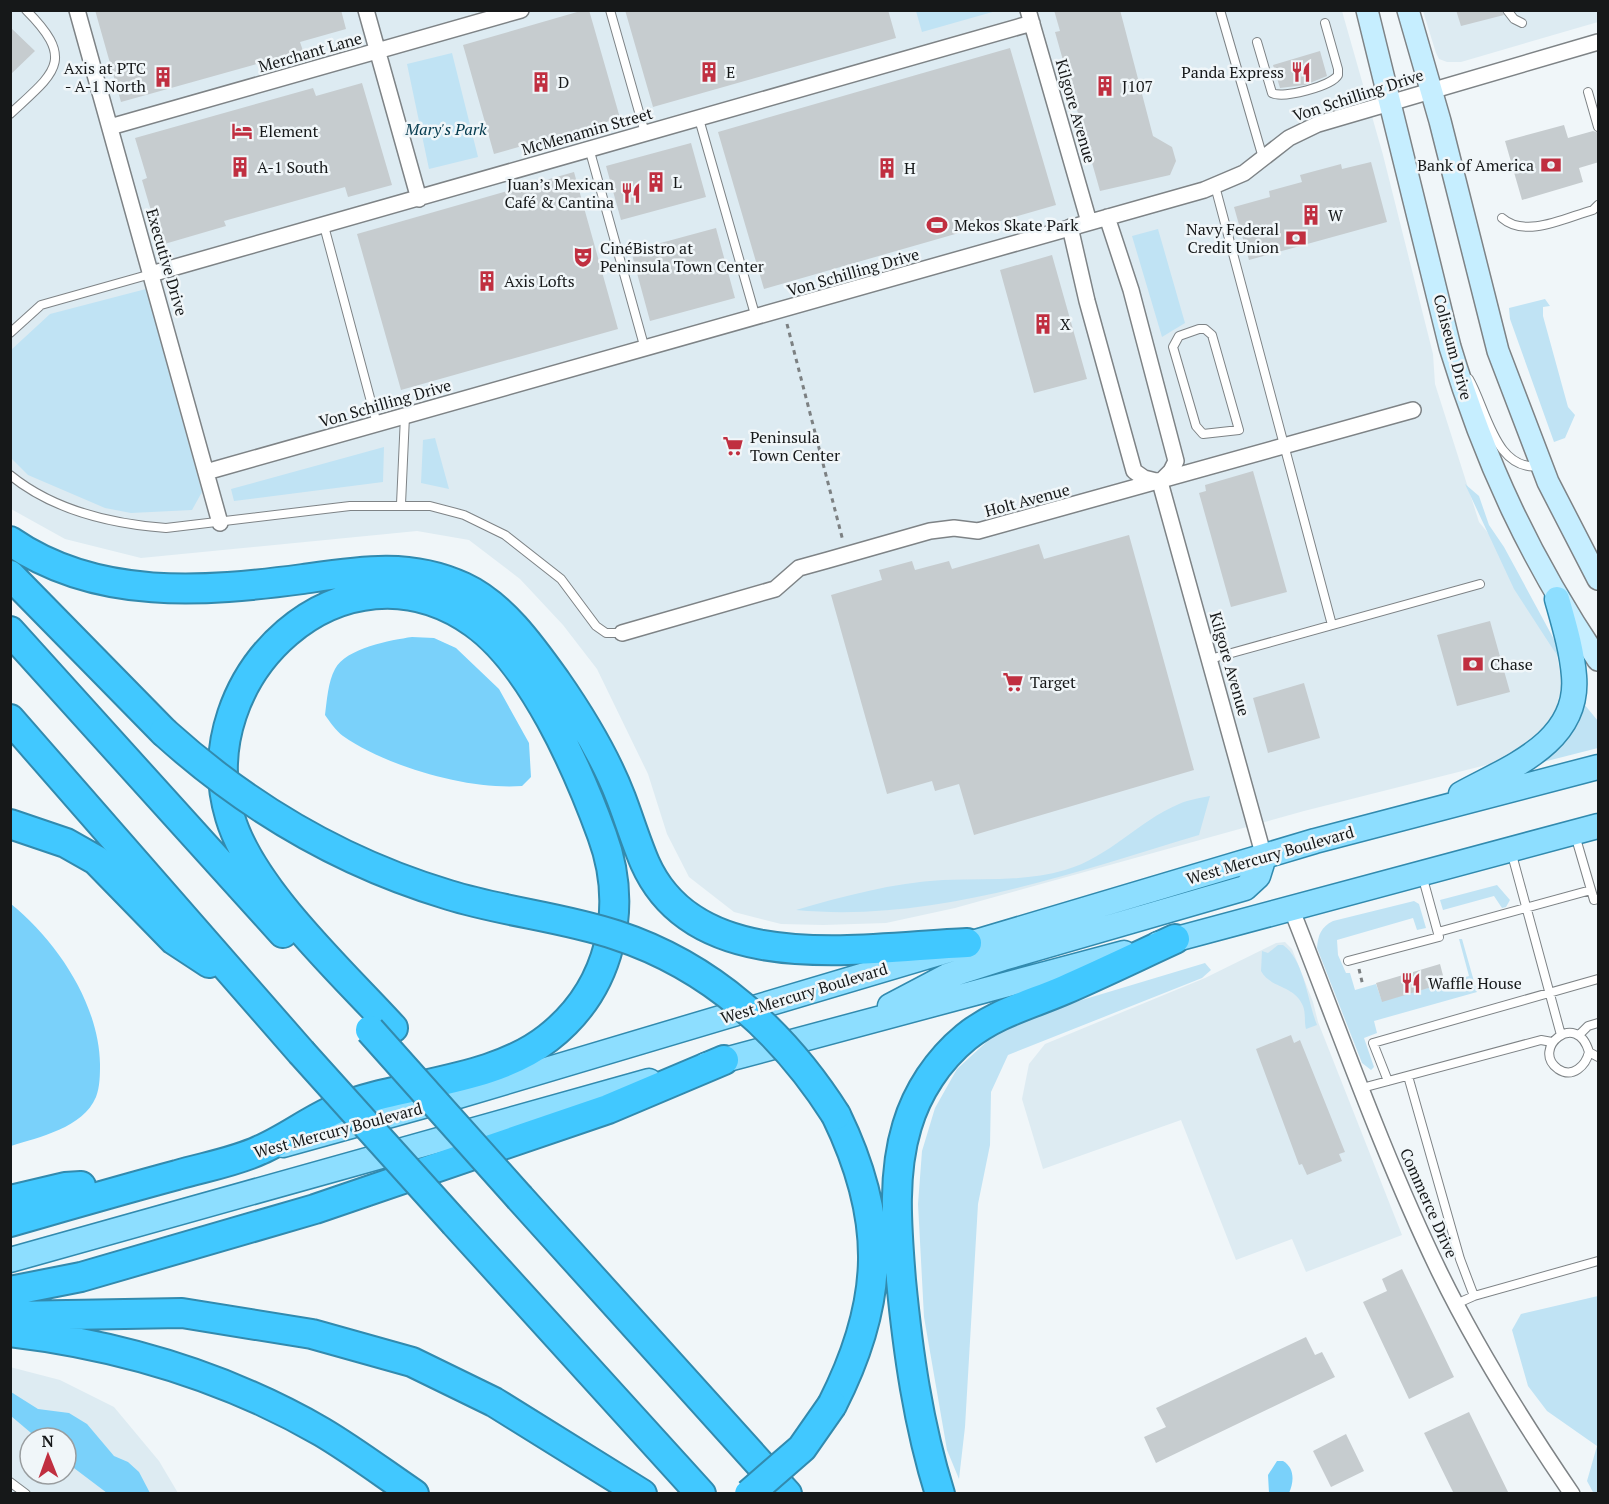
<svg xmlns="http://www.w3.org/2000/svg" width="1609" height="1504" viewBox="0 0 1609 1504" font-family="'PT Serif',serif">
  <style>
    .built { fill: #ddebf2; fill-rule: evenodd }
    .green { fill: #c0e3f4 }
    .water { fill: #7ad1fa }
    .building { fill: #c6cccf }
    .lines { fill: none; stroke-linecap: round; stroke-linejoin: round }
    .lane-casing { stroke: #7e8386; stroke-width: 10 }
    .street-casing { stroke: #7e8386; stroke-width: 18 }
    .secondary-casing { stroke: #7e8386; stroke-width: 24 }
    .primary-casing { stroke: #328aae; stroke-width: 27 }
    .highway-casing { stroke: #328aae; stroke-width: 32 }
    .path { stroke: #7c8082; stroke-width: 3; stroke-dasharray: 4.5 4.5; stroke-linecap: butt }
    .lane { stroke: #fff; stroke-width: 8 }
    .street { stroke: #fff; stroke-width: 15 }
    .secondary { stroke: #c6eeff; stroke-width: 21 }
    .primary { stroke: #8ddeff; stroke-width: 24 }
    .highway { stroke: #41c8ff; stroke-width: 28 }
    .highway-bridge-casing { stroke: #328aae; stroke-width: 32; stroke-linecap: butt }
    .highway-bridge { stroke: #41c8ff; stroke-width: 28 }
    .labels { text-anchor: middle; stroke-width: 5; stroke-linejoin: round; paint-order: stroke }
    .street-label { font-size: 16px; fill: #161819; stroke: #f0f6f9 }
    .poi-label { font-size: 16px; fill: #161819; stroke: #f0f6f9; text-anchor: start }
    .park-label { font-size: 16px; font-style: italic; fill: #033a4e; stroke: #f0f6f9 }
  </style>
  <rect width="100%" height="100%" fill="#f0f6f9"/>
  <path class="built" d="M11 11H1342L1383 155 1433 354 1435 384 1479 522 1502 550 1557 656 1562 684 1555 713 1531 742 1498 762 1304 811 955 908 886 923 823 925 781 924 734 912 689 877 667 834 648 774 597 669 563 625 520 579 469 540 417 531 141 558 65 539 11 509Z
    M1423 11H1598V22L1461 62H1447L1439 59 1436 53Z
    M1285 942 1292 949 1313 1002 1318 1022 1402 1235 1306 1272 1292 1239 1236 1260 1181 1120 1043 1169 1022 1099 1029 1064 1045 1044 1205 978 1276 943Z
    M10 1367 60 1380 114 1407 159 1461 178 1493H11ZM30 1438H66V1474H30Z"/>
  <path class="green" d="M916 11V10L996 11 922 32Z
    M452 53 478 157 429 169 407 64Z
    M1158 229 1185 323 1162 337 1132 236Z
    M146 289 202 492 192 510 131 513 105 508 28 475 11 458V350L50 314Z
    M1545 299 1550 306 1543 307V316L1568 407 1575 415 1565 438 1554 442 1510 319 1509 308Z
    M435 438 449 489 421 483 423 440Z
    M384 447 383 482 234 501 231 489Z
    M1465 484 1479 496 1489 525 1504 547 1556 643 1562 663 1514 589Z
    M1584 704 1598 721V748L1543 762C1561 742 1576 730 1584 704Z
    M1210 796 1199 835C1069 874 933 923 796 910 844 896 892 883 943 880 985 878 1024 882 1065 870 1110 857 1138 821 1179 804 1188 800 1200 798 1210 796Z
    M1497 885 1510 900 1506 907 1502 908 1494 896 1443 910 1440 900Z
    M1414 901 1419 904 1426 928 1417 930 1413 918 1337 940 1338 955 1346 973H1350L1355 990 1376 984 1382 1001 1469 976 1459 939H1462L1477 992 1374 1021 1377 1033 1364 1038 1374 1067 1371 1070 1362 1063 1317 948C1318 935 1321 927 1333 921Z
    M1278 945H1283C1304 959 1308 1003 1317 1025L1306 1029C1304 1022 1306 1014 1303 1006 1295 985 1271 989 1261 971L1262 951 1268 953Z
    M1205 963 1211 970 1202 978 1008 1055 991 1092 990 1145 978 1204 965 1427 959 1479 947 1450 924 1317 918 1204 922 1151 935 1108 957 1069 993 1036 1042 1012Z
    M1598 1296V1493L1594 1494 1587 1481 1597 1446 1547 1411 1528 1386 1512 1330 1521 1314Z"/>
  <path class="water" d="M412 637 434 638 456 648 499 689 529 743 531 777 522 786C468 790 388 767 343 736 336 731 330 722 325 715 327 700 328 682 335 669 346 648 391 640 412 637Z
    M11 904C57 941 99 1004 100 1064 100 1074 100 1087 96 1097 83 1128 39 1137 11 1146Z
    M11 1392 38 1409 69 1413 87 1424 114 1456 128 1462 139 1472 150 1493H107L66 1462V1438H37L11 1416Z
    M1277 1461H1283C1295 1468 1294 1482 1289 1493H1269L1268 1475Z"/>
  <path class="building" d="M95 10H341L346 29 300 42 303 51 121 102Z
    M584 10H589L620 118 494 154 463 45Z
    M625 10H888L896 38 653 107Z
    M1054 10H1120L1153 136 1172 147 1176 161 1170 175 1100 191 1055 32 1060 31Z
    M1456 10H1501L1504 15 1461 26Z
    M10 27 35 51 10 75Z
    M1010 48 1056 205 764 289 718 132Z
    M1320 51 1327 76 1305 85 1280 88 1273 65Z
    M362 83 392 185 348 197 345 187 224 221 226 226 161 245 142 180 147 178 135 138 313 88 316 96Z
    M1564 125 1568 138 1593 131 1599 133V162L1579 168 1583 182 1522 200 1505 141Z
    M691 143 706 197 621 220 606 166Z
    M1371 162 1387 222 1249 260 1234 207 1270 197 1269 191 1302 182 1300 175 1341 164 1342 169Z
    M574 172 618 329 401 390 357 234Z
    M716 228 735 298 650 321 631 251Z
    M1052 255 1087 379 1034 393 1000 270Z
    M1253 471 1287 592 1231 607 1199 493 1206 491 1205 485Z
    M1129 535 1194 770 974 835 959 784 935 791 932 781 887 794 831 595 882 580 879 570 912 561 915 570 949 561 952 569 1039 544 1044 559Z
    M1490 621 1510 692 1457 706 1437 635Z
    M1304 683 1320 738 1268 753 1253 698Z
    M1440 964 1445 983 1382 1002 1376 983Z
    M1291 1035 1294 1043 1300 1040 1345 1152 1339 1154 1342 1161 1307 1175 1302 1164 1299 1165 1256 1049Z
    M1402 1269 1454 1377 1409 1399 1363 1302 1387 1291 1382 1279Z
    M1306 1337 1315 1355 1322 1352 1335 1377 1156 1463 1144 1437 1166 1427 1156 1408Z
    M1469 1412 1509 1494H1454L1424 1433Z
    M1346 1434 1364 1471 1331 1487 1313 1451Z"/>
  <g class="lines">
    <g class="lane-casing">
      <path id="lane" d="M610 10 645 133
        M1220 10 1263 158
        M1507 10 1514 19 1522 23
        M1257 42 1272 93C1283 99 1332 86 1338 75V69L1325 23
        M1588 92 1598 127
        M10 114C54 73 77 61 26 10
        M699 119 756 318
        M589 148 645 349
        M1215 186 1332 625
        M1502 218C1526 239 1567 217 1593 210L1598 205
        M324 226 377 424
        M1199 329H1205L1212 335 1239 430 1203 434 1196 426 1173 347 1179 336Z
        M10 333 41 305 151 274
        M1469 379C1487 410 1495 473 1541 466
        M10 475C53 510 112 524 166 528L350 506H430L464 515 505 535 561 579 596 626 606 633H622
        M401 504 405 416
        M1210 659 1480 584
        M1575 835 1594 900 1598 899
        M1511 851 1561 1035
        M1438 932 1591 890
        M1348 961 1439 937 1422 875
        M1579 1035 1588 1026 1598 1023
        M1589 1052C1586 1065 1573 1079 1558 1069 1530 1049 1577 1009 1589 1052L1598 1057
        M1408 1076 1460 1259 1474 1296
        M1388 1081 1373 1043 1598 979
        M1362 1088 1541 1040 1552 1042
        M1456 1304 1474 1296 1598 1261
        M10 1482 26 1494"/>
    </g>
    <g class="street-casing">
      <path id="street" d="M77 10 220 523
        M366 10 419 199
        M1028 10 1089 222
        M110 127 521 10
        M1107 217 1131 290 1176 461 1171 471 1160 482
        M1070 227 1087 301 1134 471 1144 478 1160 482
        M151 274 1032 23
        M206 472 1204 190 1244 173 1289 138 1318 124 1598 42
        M1160 482 1264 857
        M622 633 775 589 799 568 828 560 930 531 954 528 978 531 1413 410
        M1291 908C1339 1029 1382 1153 1439 1271 1477 1349 1523 1422 1572 1494"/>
    </g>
    <g class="secondary-casing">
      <path id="secondary" d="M1367 10 1450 347C1485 463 1531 560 1598 660
        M1408 10 1440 121 1498 351 1548 482 1598 579"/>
    </g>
    <g class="primary-casing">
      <path id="primary" d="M1461 794C1508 768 1580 743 1574 676 1572 650 1564 624 1557 599
        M1158 944 1598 826
        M890 1006 947 976 1003 958 1245 888 1258 876 1264 857
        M706 1065 1124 953
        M283 1145 445 1100 1315 841 1598 767
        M10 1260 649 1081"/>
    </g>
    <g class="highway-casing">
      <path id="highway" d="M10 541C97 601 205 592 303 579 358 571 410 562 463 587 502 605 531 646 556 681 581 717 605 756 621 798 629 819 636 842 645 863 697 980 866 947 967 943
        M10 575 164 732
        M10 631 283 933
        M10 719 301 1052
        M10 824 66 843 96 860 174 940 209 963
        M520 1198 787 1494
        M10 1200 65 1187 81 1186
        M10 1222C66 1206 121 1190 177 1175 204 1167 235 1162 260 1150 286 1139 310 1120 336 1109 402 1082 491 1083 548 1038 611 989 629 908 602 835 578 769 532 664 474 623 343 530 188 677 230 817 251 889 342 972 393 1028
        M455 1223 701 1494
        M10 1291 81 1277 315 1209 608 1109 724 1060
        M10 1316 182 1313 312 1334 412 1362 494 1402 642 1494
        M10 1332C119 1345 227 1377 322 1432 354 1451 383 1473 414 1494
        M832 1405C885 1301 887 1220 836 1115
        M940 1494C918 1424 908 1352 901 1280 897 1229 892 1175 907 1126 917 1092 938 1060 966 1037 996 1013 1029 1005 1064 990 1101 974 1138 956 1175 939"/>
    </g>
    <path class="path" d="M787 324 843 541
      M1359 969 1363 986"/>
    <use href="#lane" class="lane"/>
    <use href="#street" class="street"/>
    <use href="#secondary" class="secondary"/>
    <use href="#primary" class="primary"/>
    <use href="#highway" class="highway"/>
    <g class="highway-bridge-casing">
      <path id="highway-bridge" d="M164 732C247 807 342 863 449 895 504 912 562 917 616 935 711 966 784 1033 836 1115
        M370 1030 520 1198
        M301 1052 455 1223
        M749 1494 802 1448 832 1405"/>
    </g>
    <use href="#highway-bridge" class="highway-bridge"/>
  </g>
  <defs>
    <g id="building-bare" transform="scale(1.62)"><path d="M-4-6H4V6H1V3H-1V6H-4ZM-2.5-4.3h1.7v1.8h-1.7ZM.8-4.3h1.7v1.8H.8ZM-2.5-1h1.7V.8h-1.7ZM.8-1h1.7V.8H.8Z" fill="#c02f40" stroke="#f0f6f9" stroke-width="2.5" paint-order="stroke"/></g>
    <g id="restaurant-bare" transform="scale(1.62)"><path d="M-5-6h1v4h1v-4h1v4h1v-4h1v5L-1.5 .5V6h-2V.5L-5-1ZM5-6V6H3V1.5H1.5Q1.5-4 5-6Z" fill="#c02f40" stroke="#f0f6f9" stroke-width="2.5" paint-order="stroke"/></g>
    <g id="hotel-bare" transform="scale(1.62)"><path d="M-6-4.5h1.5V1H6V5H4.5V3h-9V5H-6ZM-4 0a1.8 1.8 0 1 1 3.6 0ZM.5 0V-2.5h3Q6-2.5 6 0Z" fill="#c02f40" stroke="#f0f6f9" stroke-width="2.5" paint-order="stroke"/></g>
    <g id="bank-bare" transform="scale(1.62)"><path d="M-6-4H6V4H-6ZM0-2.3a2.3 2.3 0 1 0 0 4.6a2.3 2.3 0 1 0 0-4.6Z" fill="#c02f40" stroke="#f0f6f9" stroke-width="2.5" paint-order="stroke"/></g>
    <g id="stadium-bare" transform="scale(1.62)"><path d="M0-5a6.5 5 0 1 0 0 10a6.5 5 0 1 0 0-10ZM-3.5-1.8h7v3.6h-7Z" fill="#c02f40" stroke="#f0f6f9" stroke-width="2.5" paint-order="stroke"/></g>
    <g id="theatre-bare" transform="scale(1.62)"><path d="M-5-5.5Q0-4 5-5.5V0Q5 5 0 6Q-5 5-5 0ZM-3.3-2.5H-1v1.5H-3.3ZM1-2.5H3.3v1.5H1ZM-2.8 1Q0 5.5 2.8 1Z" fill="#c02f40" stroke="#f0f6f9" stroke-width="2.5" paint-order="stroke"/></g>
    <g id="supermarket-bare" transform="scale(1.62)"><path d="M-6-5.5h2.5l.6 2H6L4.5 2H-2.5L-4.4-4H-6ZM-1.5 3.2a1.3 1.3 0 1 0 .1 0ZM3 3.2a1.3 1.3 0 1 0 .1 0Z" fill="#c02f40" stroke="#f0f6f9" stroke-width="2.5" paint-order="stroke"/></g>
  </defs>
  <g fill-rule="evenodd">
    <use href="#building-bare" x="709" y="72"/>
    <use href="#restaurant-bare" x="1301" y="72"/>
    <use href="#building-bare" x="163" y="77"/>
    <use href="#building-bare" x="541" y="82"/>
    <use href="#building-bare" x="1105" y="86"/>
    <use href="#hotel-bare" x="242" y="131"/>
    <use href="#bank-bare" x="1551" y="165"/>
    <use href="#building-bare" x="240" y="167"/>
    <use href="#building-bare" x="887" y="168"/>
    <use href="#building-bare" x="656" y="182"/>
    <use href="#restaurant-bare" x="631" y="193"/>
    <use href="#building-bare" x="1311" y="215"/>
    <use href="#stadium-bare" x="937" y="225"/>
    <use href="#bank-bare" x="1296" y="238"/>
    <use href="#theatre-bare" x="583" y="257"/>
    <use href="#building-bare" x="487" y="281"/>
    <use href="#building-bare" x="1043" y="324"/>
    <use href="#supermarket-bare" x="733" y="446"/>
    <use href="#bank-bare" x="1473" y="664"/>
    <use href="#supermarket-bare" x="1013" y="682"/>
    <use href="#restaurant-bare" x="1411" y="983"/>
  </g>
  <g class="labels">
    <g class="street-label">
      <text transform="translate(310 52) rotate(-16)" y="6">Merchant Lane</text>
      <text transform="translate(1358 95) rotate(-18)" y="6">Von Schilling Drive</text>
      <text transform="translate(1076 111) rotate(74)" y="6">Kilgore Avenue</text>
      <text transform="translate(587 131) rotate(-16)" y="6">McMenamin Street</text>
      <text transform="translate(167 262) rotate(74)" y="6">Executive Drive</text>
      <text transform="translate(853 272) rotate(-16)" y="6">Von Schilling Drive</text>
      <text transform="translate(1453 347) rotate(75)" y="6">Coliseum Drive</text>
      <text transform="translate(385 403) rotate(-16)" y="6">Von Schilling Drive</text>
      <text transform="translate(1027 500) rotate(-15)" y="6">Holt Avenue</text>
      <text transform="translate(1230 664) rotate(74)" y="6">Kilgore Avenue</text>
      <text transform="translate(1270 855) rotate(-16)" y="6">West Mercury Boulevard</text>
      <text transform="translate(804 993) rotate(-17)" y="6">West Mercury Boulevard</text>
      <text transform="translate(338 1130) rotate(-15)" y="6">West Mercury Boulevard</text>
      <text transform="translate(1429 1203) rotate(66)" y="6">Commerce Drive</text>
    </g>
    <g class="poi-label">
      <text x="146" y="74" text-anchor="end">Axis at PTC<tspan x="146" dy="18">- A-1 North</tspan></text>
      <text x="726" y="78">E</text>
      <text x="1284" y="78" text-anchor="end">Panda Express</text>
      <text x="558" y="88">D</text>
      <text x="1122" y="92">J107</text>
      <text x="259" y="137">Element</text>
      <text x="1534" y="171" text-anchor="end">Bank of America</text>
      <text x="257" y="173">A-1 South</text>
      <text x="904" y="174">H</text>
      <text x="673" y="188">L</text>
      <text x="614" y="190" text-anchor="end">Juan’s Mexican<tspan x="614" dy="18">Café &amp; Cantina</tspan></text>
      <text x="1328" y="221">W</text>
      <text x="954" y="231">Mekos Skate Park</text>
      <text x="1279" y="235" text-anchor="end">Navy Federal<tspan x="1279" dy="18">Credit Union</tspan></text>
      <text x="600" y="254">CinéBistro at<tspan x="600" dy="18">Peninsula Town Center</tspan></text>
      <text x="504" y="287">Axis Lofts</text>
      <text x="1060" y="330">X</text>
      <text x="750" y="443">Peninsula<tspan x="750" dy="18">Town Center</tspan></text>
      <text x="1490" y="670">Chase</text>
      <text x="1030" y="688">Target</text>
      <text x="1428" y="989">Waffle House</text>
    </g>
    <g class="park-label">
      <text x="446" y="135">Mary's Park</text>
    </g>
  </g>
  <rect width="1609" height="1504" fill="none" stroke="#161819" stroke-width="24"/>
  <g transform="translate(48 1456) rotate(359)"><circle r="28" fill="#f0f6f9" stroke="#999d9f" stroke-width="1.5"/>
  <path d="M0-4.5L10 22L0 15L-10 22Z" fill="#c02f40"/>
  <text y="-9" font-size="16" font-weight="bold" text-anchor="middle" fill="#161819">N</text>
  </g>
</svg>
